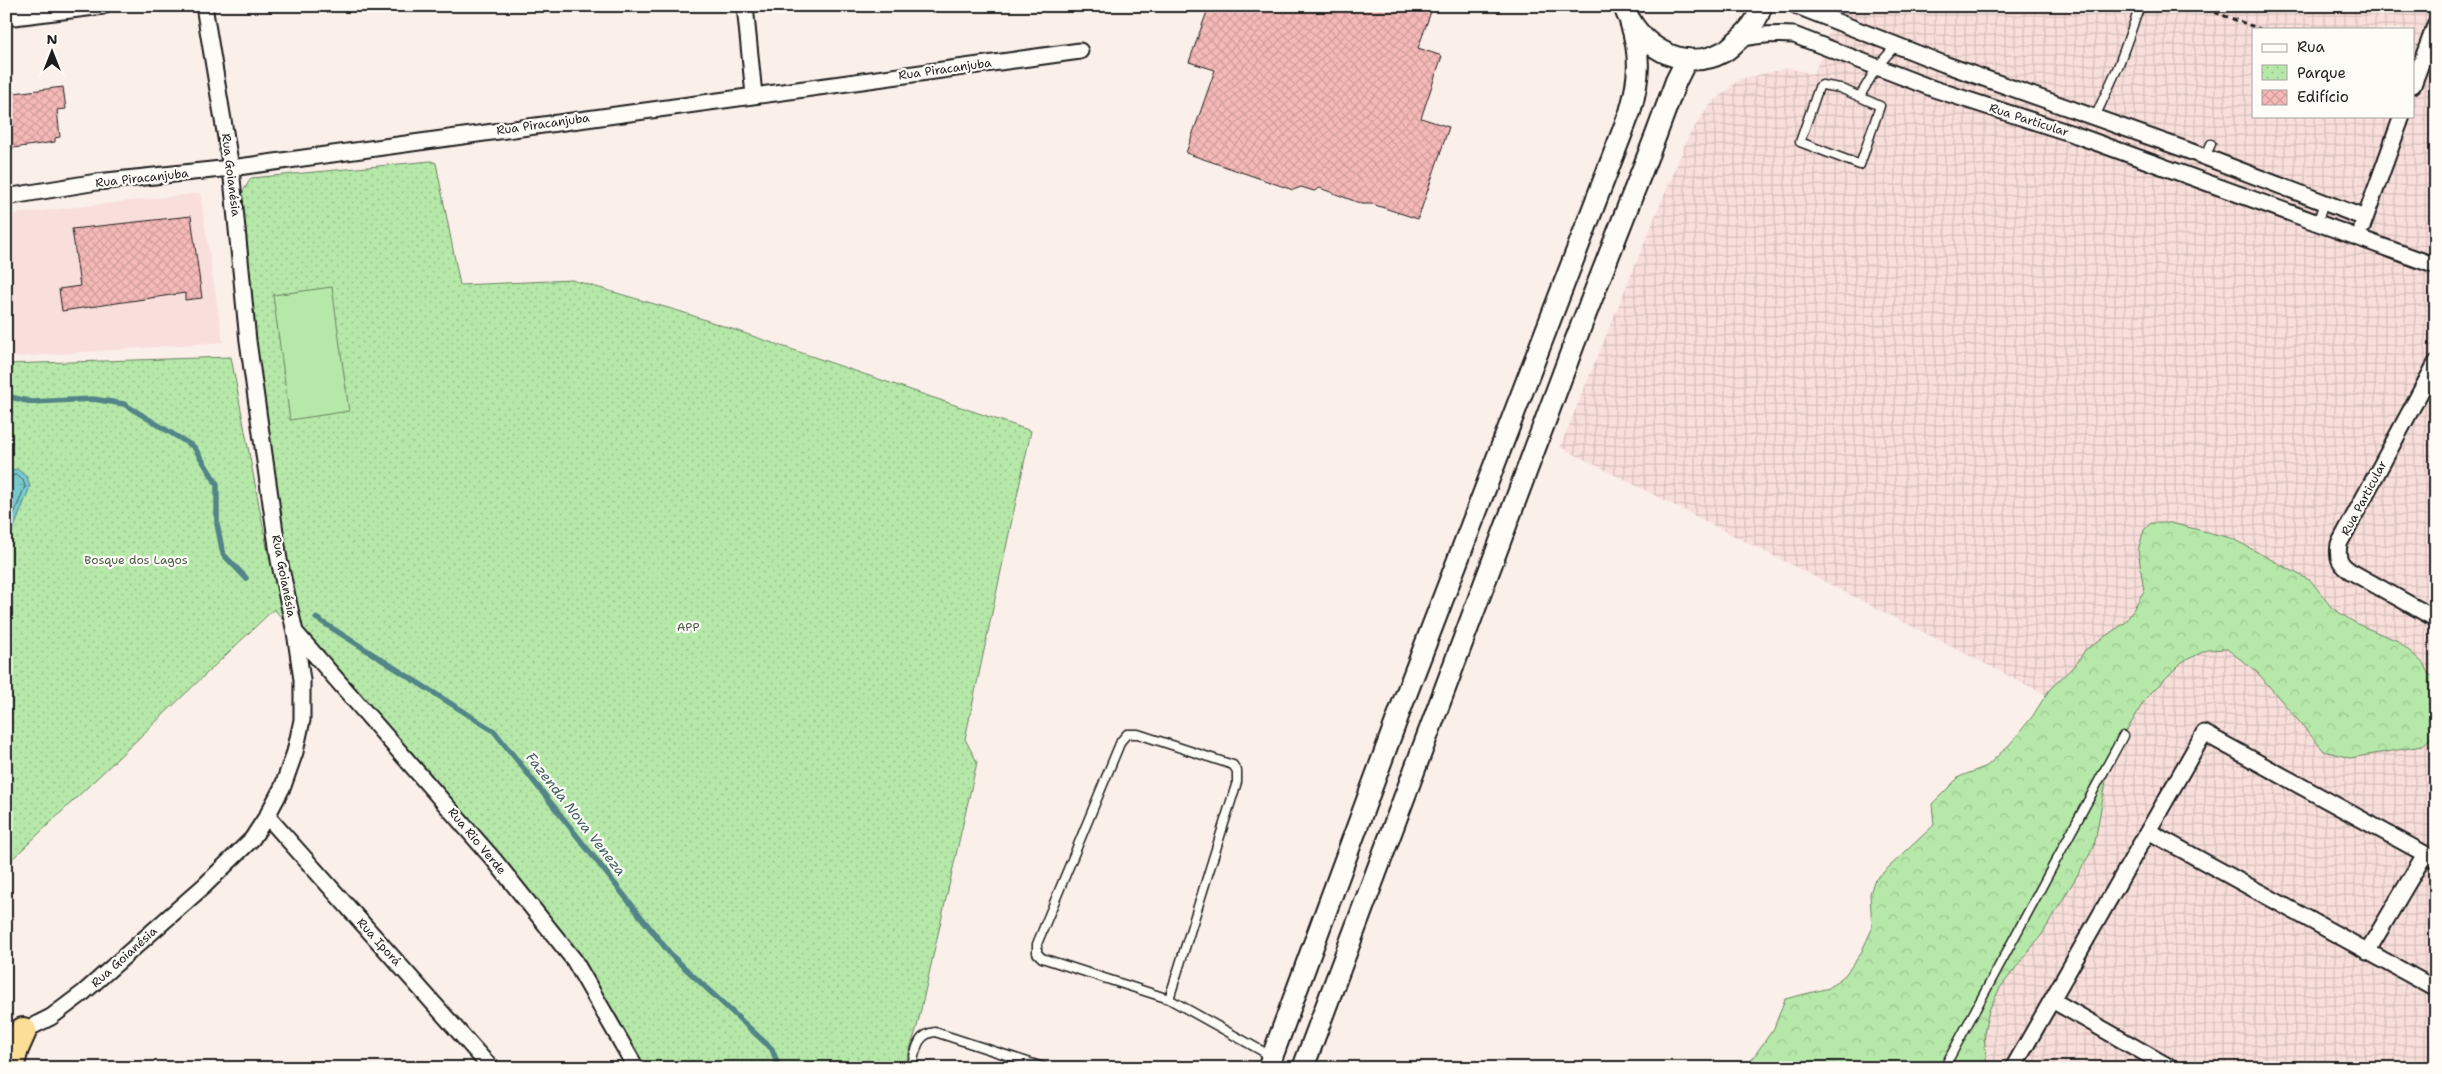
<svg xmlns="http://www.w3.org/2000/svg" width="2442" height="1074" viewBox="0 0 2442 1074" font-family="'Shantell Sans',sans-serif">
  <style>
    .built { fill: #f9dfdb }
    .industrial { fill: url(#industrial-grid); fill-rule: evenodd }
    .forest { fill: url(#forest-crowns); stroke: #698262 }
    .park { fill: url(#park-dots); stroke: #698262 }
    .pitch { fill: #b6e8a9; stroke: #698262 }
    .water { fill: url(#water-ripples); stroke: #538487 }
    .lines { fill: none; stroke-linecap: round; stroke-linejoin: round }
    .shore { stroke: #416163; stroke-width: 1 }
    .stream { stroke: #538487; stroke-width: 5.5 }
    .building { fill: url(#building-cross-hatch); stroke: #1c1c1c }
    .lane-casing { stroke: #1c1c1c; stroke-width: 11 }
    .street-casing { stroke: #1c1c1c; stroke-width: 19 }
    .secondary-casing { stroke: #1c1c1c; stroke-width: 24 }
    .highway-casing { stroke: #1c1c1c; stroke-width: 30 }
    .path { stroke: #1c1c1c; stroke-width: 3; stroke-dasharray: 5 4; stroke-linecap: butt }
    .lane { stroke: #fdfcf7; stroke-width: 8 }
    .street { stroke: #fdfcf7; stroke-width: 15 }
    .secondary { stroke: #fdfcf7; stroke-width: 20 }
    .highway { stroke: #fcde96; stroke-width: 26 }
    .labels { text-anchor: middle; stroke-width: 4.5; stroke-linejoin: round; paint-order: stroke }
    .street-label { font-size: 12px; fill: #1c1c1c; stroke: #fdfcf7 }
    .park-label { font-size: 12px; fill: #4a5946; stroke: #fdfcf7 }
    .water-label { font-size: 14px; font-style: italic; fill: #416163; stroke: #fdfcf7 }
  </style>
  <defs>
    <pattern id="industrial-grid" width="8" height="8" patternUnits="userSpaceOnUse" patternTransform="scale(1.25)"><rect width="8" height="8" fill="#f9dfdb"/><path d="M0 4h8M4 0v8" fill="none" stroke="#d5bfbb"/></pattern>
    <pattern id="forest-crowns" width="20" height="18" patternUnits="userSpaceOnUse" patternTransform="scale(1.25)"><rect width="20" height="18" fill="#b6e8a9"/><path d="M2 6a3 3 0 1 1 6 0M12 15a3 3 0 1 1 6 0" fill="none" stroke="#9cc691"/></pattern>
    <pattern id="park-dots" width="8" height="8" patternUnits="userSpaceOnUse" patternTransform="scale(1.25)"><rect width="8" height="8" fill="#b6e8a9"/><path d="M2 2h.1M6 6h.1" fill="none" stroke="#9cc691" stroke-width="1.8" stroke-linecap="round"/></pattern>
    <pattern id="water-ripples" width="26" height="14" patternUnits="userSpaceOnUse" patternTransform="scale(1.25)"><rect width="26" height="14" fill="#78c9ce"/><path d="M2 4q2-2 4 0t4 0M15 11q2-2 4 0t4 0" fill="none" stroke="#67acb0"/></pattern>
    <pattern id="building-cross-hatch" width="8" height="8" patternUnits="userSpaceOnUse" patternTransform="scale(1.25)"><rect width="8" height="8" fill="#f5b9b7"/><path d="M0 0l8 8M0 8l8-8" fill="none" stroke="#d19e9d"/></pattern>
  </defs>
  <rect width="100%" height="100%" fill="#fbefea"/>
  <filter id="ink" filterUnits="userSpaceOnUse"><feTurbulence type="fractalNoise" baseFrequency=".02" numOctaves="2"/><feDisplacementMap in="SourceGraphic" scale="10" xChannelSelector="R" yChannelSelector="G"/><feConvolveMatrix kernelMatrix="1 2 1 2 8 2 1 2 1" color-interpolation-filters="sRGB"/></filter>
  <g filter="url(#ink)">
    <path class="built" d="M200 193 223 342 6 358V215Z"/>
    <path class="industrial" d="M1839 6H2436V1068H1938L2119 732 1560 447 1689 135 1710 105 1740 79 1788 68 1814 74ZM2253 29H2413V116H2253Z"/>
    <path class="forest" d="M2151 523H2171L2231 538 2311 581 2332 608 2357 624 2398 641 2423 663 2429 675 2436 676V733L2422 746 2350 758 2324 751 2257 672 2227 649 2207 650 2182 662 2146 698 2110 759 2094 847 2043 933 2000 988 1989 1010 1984 1033 1987 1068H1746L1774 1028 1785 999 1829 988 1845 975 1860 955 1872 929 1870 894 1874 881 1934 825 1932 804 1959 777 1987 766 2010 744 2032 717 2049 690 2077 663 2085 650 2126 622 2144 591 2138 550 2144 530Z"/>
    <path class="park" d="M431 161 436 163 460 285 572 280 682 312 1031 431 965 739 977 762 917 1027 904 1068H645L581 959 274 609 6 865V364L231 357 268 553 249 342 242 193 251 178Z"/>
    <path class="pitch" d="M332 287 349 411 290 420 273 295Z"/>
    <path class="water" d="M17 469 27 477 30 487 6 548V471Z"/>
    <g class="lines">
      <path class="shore" d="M6 476 16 475 23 480 25 486 6 534"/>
      <path class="stream" d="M6 396 32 402 93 399 124 404 194 447 217 484V524L223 554 246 578
        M316 618 494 731 672 956 772 1049 779 1068"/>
    </g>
    <path class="building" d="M1209 6H1433L1418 48 1442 56 1421 118 1449 127 1418 219 1372 204H1362L1320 188 1314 191 1301 187 1293 190 1186 153 1215 70 1189 62Z
      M63 87 66 109 57 110 60 137 55 138V142L6 149V94Z
      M191 216 202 298 185 300V293L62 311 59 289 80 286 72 229Z"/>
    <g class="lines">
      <g class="lane-casing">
        <path id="lane" d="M1822 85 1840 88 1880 106 1860 165 1800 142 1819 87Z
          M1860 96 1877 67 1896 45
          M2095 117 2118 67 2140 6
          M2205 157 2211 144
          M2317 223 2324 203
          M1169 999 1042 958 1037 953V944L1121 741 1127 734H1138L1233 765 1237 771V782L1169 999 1271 1056
          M911 1068C916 1052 916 1034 935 1032L1046 1068
          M1944 1068 2123 736"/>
      </g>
      <g class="street-casing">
        <path id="street" d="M745 6 754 95
          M1797 6 1944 64 2184 149 2365 218
          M6 18 103 6
          M1738 40C1757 34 1775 34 1794 35L1934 89 2076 135 2436 266
          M2413 85 2436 23
          M6 197 97 182 231 168 1080 51
          M2362 227 2402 116
          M2436 363 2339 544C2337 558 2339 563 2350 571L2436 619
          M295 632 494 860 574 960 636 1068
          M267 816 491 1068
          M2148 831 2436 989
          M2367 952 2425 854
          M2052 1000 2171 1068
          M23 1031 51 1017 83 993 205 885 252 839 267 816 283 786 295 752 302 720V680L295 632 279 560 248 341 231 168 204 6
          M2013 1068 2204 733 2436 860"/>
      </g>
      <g class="secondary-casing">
        <path id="secondary" d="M1624 6C1636 45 1684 74 1723 52 1728 50 1733 44 1738 40 1749 31 1758 21 1761 6
          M1268 1068 1404 700 1630 112C1640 78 1641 54 1630 21
          M1303 1068 1574 344 1656 135 1676 81 1687 59"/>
      </g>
      <g class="highway-casing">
        <path id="highway" d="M10 1068 15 1049 23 1031"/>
      </g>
      <path class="path" d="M2198 6 2260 29"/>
      <use href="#lane" class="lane"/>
      <use href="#street" class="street"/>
      <use href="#secondary" class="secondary"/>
      <use href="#highway" class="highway"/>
    </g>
  </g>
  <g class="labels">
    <g class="street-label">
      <text transform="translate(945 69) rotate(-8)" y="4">Rua Piracanjuba</text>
      <text transform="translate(2029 120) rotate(18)" y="4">Rua Particular</text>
      <text transform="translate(543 124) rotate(-8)" y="4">Rua Piracanjuba</text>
      <text transform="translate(231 175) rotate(83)" y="4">Rua Goianésia</text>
      <text transform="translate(142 178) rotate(-6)" y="4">Rua Piracanjuba</text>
      <text transform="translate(2364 498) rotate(-62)" y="4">Rua Particular</text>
      <text transform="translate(284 576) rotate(79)" y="4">Rua Goianésia</text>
      <text transform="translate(477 841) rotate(50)" y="4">Rua Rio Verde</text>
      <text transform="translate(379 942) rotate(48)" y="4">Rua Iporá</text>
      <text transform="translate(124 957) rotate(-42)" y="4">Rua Goianésia</text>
    </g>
    <g class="park-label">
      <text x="136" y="564">Bosque dos Lagos</text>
      <text x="688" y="631">APP</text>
    </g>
    <g class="water-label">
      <text transform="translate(576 814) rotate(52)" y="5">Fazenda Nova Veneza</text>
    </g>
  </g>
  <rect width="2442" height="1074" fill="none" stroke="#fdfcf7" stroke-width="25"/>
  <rect x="12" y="12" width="2417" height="1049" fill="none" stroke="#1c1c1c" stroke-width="2" filter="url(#ink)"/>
  <rect x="2252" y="28" width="162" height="90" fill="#fdfcf7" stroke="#a3a29f"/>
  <rect x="2262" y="44" width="25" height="8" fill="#fdfcf7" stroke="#a3a29f"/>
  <text x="2297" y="52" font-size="15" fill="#1c1c1c">Rua</text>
  <rect x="2262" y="65" width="25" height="15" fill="url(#park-dots)" stroke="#a3a29f"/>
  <text x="2297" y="78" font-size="15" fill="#1c1c1c">Parque</text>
  <rect x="2262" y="90" width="25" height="15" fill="url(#building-cross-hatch)" stroke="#a3a29f"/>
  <text x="2297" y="102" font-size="15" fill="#1c1c1c">Edifício</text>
  <g transform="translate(52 52)" stroke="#fdfcf7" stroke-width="4" paint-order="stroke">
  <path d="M0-4L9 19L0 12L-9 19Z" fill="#1c1c1c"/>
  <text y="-8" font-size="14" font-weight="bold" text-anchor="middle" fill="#1c1c1c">N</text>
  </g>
</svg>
